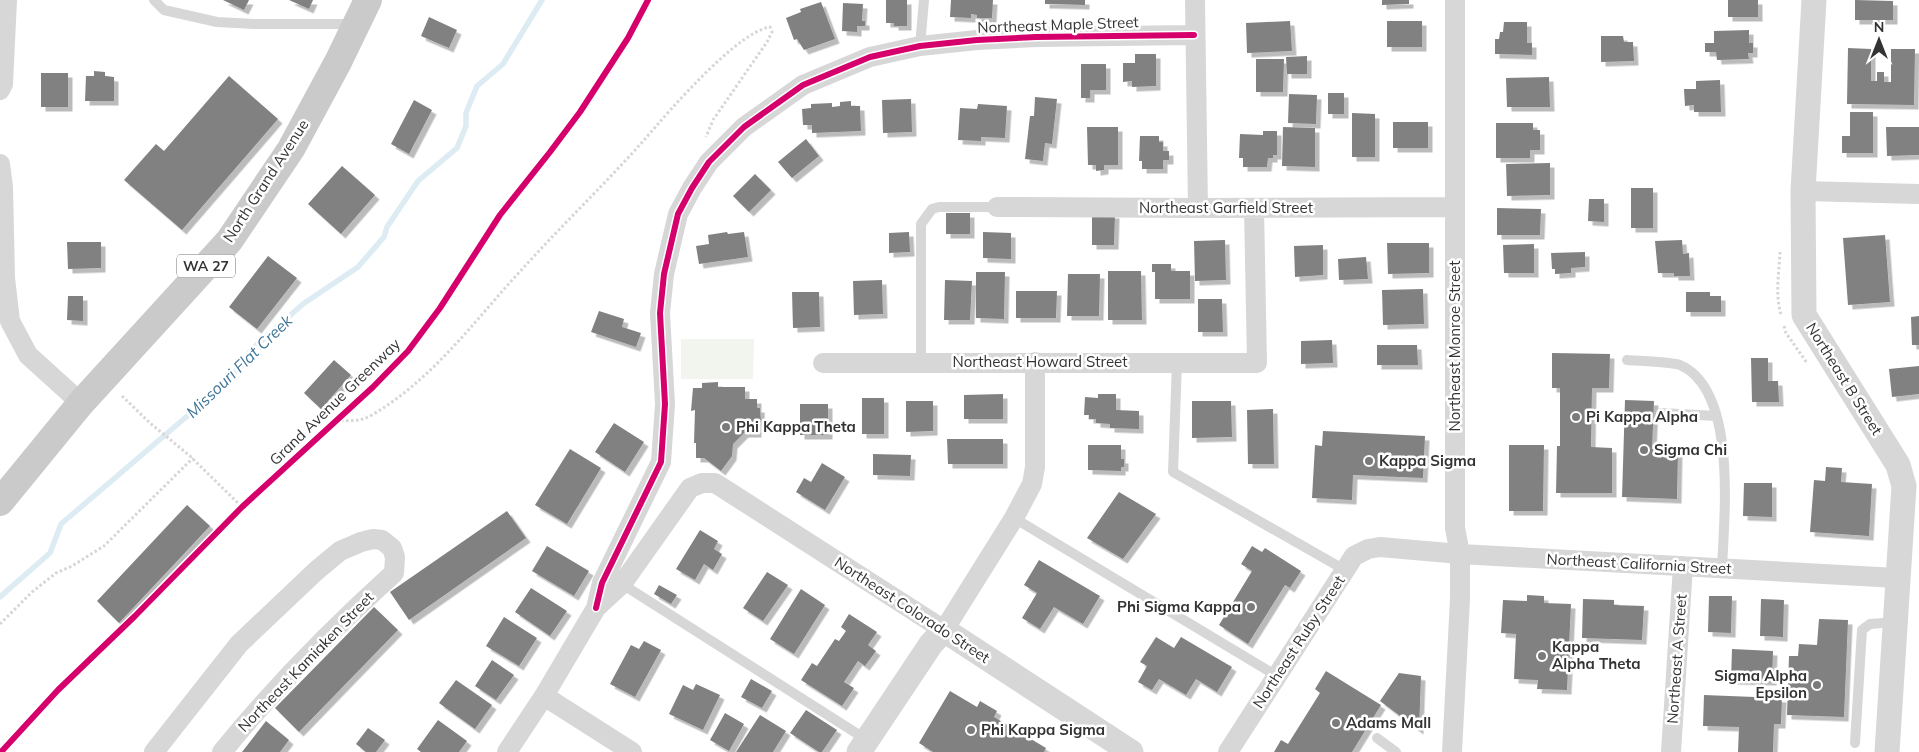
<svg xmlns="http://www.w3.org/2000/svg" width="1919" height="752" viewBox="0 0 1919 752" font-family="Mulish,sans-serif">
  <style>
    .green { fill: #f1f5ed }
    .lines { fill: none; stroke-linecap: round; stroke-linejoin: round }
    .stream { stroke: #ddebf3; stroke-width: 5.5 }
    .building { fill: #818181; filter: url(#shadow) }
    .path { stroke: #d6d6d6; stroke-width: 3; stroke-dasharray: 2.5 2.5; stroke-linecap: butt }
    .service { stroke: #d7d7d7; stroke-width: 10 }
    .minor { stroke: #d7d7d7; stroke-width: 20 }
    .tertiary { stroke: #d7d7d7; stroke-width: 25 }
    .primary { stroke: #cacaca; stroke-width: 28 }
    .cycleway-casing { stroke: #fff; stroke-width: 9 }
    .cycleway { stroke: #d6006c; stroke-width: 6 }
    .poi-dot { fill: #7a7a7a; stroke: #fff; stroke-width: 2 }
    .labels { text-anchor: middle; stroke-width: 5; stroke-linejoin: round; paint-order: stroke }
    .shield { fill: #fff; stroke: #707070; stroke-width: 1 }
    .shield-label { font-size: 14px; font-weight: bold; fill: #333 }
    .street-label { font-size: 15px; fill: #333; stroke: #fff }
    .poi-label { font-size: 15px; font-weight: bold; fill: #333; stroke: #fff; text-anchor: start }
    .water-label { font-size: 16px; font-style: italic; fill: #3f7597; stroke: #fff }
  </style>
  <defs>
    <filter id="shadow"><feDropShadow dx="4.5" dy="4.5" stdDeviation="0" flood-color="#0004"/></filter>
  </defs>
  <rect width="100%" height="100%" fill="#fff"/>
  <path class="green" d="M681 339H754L753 379H681Z"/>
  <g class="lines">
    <path class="stream" d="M0 597 50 553 61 524 199 406 241 366 251 350 303 304 358 267 384 237 387 227 418 181 457 148 466 126V113L477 86 503 64 542 0"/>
  </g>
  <path class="building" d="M223 0H249L244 10Z
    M289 0H313L309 9Z
    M886 0H907V26H894V23H886Z
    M951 0H993L992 18H977V15L971 14V18L950 17Z
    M1045 0H1085V5L1045 4Z
    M1382 0H1409V4L1382 5Z
    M1728 0H1758V17H1728Z
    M1855 0 1893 1V20H1855Z
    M821 2 835 39 804 50 797 39 794 40 786 18 801 12 800 9Z
    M843 3 863 4 862 21H865V26H857V32L842 31Z
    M429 17 457 30 449 48 421 36Z
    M1290 21 1292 51 1247 53 1246 23Z
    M1387 21H1422V47H1387Z
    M1504 22H1527V43H1532V55L1495 54V39H1499L1500 32H1503Z
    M1749 30V43H1753V53H1748L1749 59 1717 60 1716 52H1705V43H1714V31Z
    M1601 36H1623L1624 42H1633L1634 61 1601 62Z
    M1848 48 1871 49V81H1877V72H1884V82H1891V49H1915L1914 105 1847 104Z
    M1135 54H1156V86L1132 87V81L1123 82V63H1135Z
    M1307 56V74H1287L1286 57Z
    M1256 59H1284L1283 92H1256Z
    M1081 64H1106V90H1090V98H1081Z
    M94 71 105 72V76L114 77V101H85L86 76H94Z
    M41 73H68V107H41Z
    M229 76 278 119 182 230 124 180 156 144 164 151Z
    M1549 77 1550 107H1507L1506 78Z
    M1720 80 1721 112H1694V105L1685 106 1684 89H1696V81Z
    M1328 93H1344V114H1328Z
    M1289 94 1317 95 1316 124 1288 123Z
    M1035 97 1057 99 1052 144 1045 143 1043 161 1025 159 1030 116H1034Z
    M911 99 912 132 883 133 882 100Z
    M414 100 432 110 409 154 391 144Z
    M851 101V106H860L861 131 812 133V125H803L802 109 811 108V104L832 103V107L840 106V102Z
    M978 104 1007 106 1005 138 981 137V141L958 140 960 108 977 109Z
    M1850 112H1873V153H1842V136H1850Z
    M1352 113 1375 114V157H1352Z
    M1393 122H1428V148H1393Z
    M1496 123H1533V130H1540V150H1530V158H1496Z
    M1087 127H1118V165H1104V170L1096 171V165H1088Z
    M1283 127 1315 128V167L1282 166Z
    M1886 127H1919V155L1887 156Z
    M1263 131H1277V155H1273V158H1268L1267 167H1243V158H1239L1240 134 1263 135Z
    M1140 136H1159V142H1163V151H1169V160H1163V169H1142V161H1139Z
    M806 139 819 156 792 178 778 162Z
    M1550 163V195L1507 196 1506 164Z
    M342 166 375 195 341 234 308 204Z
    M755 174 771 190 749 212 733 196Z
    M1631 188H1653V228H1631Z
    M1589 199H1604V222L1588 221Z
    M1497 208 1541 209 1540 235H1497Z
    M946 213H970V234H946Z
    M1092 214H1115L1114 245H1092Z
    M727 232 728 234 744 232 748 257 699 264 696 246 709 244 708 235Z
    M909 232 910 252 889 253V233Z
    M983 232 1011 233V259L983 258Z
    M1885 235 1890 302 1848 305 1843 238Z
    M1225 240 1226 280 1195 281 1194 241Z
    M1682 240 1683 254 1689 253 1690 276H1674V273H1658L1655 241Z
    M67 242H101V268L68 269Z
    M1387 243H1429V273L1388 274Z
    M1534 244V273H1504L1503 245Z
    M1323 245V275L1295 277 1294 246Z
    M1585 252V267L1571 268V273L1555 274V269H1552L1551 253Z
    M268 256 297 278 257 329 229 307Z
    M1366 257 1368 279 1339 280 1338 259Z
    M1152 264H1171V271H1190V299H1155V272H1152Z
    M1108 271H1141L1142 320H1108Z
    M976 272H1005L1004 319 976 318Z
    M1068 274H1100L1099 316H1067Z
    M882 280 883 314 854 315 853 281Z
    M945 280 972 281 970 320H944Z
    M1423 289 1424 324 1383 325 1382 290Z
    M1016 291H1057L1056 318H1016Z
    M792 292H819L820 327 793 328Z
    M1686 292H1710V296H1721V312H1686Z
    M68 296H83V321L67 320Z
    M1198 299H1222L1223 332H1198Z
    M599 311 624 319 622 327 641 333 636 347 591 332Z
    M1919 316V345H1912L1911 317Z
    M1332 340 1333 363 1301 364V341Z
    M1377 345H1417L1418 365H1377Z
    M1552 353 1610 354 1609 388H1592L1591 447 1612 448V493H1556L1557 446H1560V388H1552Z
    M1751 358H1768V381H1778L1779 402H1752Z
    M334 360 351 375 321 409 304 393Z
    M1919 366V394L1892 397 1889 369Z
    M718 382V387H745V399H757V408H760L761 422H757V433H744L733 444 732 456 721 471 704 458H696V443H694L695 410 691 411 693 388H702V383Z
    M1003 394V419H964V395Z
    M1098 394H1116V410L1139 411V429L1110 428V424L1096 423V419H1089V415H1084L1085 397 1098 398Z
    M862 398H884V434H862Z
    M1625 400 1654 401 1652 449 1678 450 1677 499 1622 497Z
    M906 401H933V431L906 432Z
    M1192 401H1231L1232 437 1192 438Z
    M800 404H828V435H800Z
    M1273 409 1274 464H1248L1247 410Z
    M614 423 644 442 625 472 595 452Z
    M1323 431 1425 436 1423 478 1353 475 1352 500 1312 498 1315 445 1322 446Z
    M947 439H1003V464H948Z
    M1088 445H1121V459H1124V467H1121V471L1088 470Z
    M1509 445H1544L1543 511H1509Z
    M570 449 601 468 567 524 535 505Z
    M873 454 911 455 910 476 873 475Z
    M822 463 845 477 825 510 796 492 804 478 811 482Z
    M1826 467 1842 468 1841 482 1872 484 1869 536 1810 532 1814 480 1825 481Z
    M1744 483H1772V517L1743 516Z
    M1119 492 1156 514 1123 559 1087 538Z
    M187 505 210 526 119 623 97 601Z
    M507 511 526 538 409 620 390 592Z
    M700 530 718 541 714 549 722 554 713 570 704 564 695 580 676 569Z
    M547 546 589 571 574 596 532 571Z
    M1252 546 1262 552 1265 548 1301 571 1290 588 1285 585 1248 644 1219 625 1252 571 1241 564Z
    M1039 560 1100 596 1083 624 1054 607 1040 629 1022 618 1037 593 1024 585Z
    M767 572 788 585 763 621 743 608Z
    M659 585 677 595 671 604 654 594Z
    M531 588 567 611 550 636 515 612Z
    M801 589 825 605 794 654 770 639Z
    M1527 595 1544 596V603L1571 604 1567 690 1537 689 1538 680 1514 679 1516 634 1501 633 1503 600 1527 601Z
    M1709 596H1732L1731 633 1708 632Z
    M1583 599 1614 600V605L1644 606 1642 640 1582 638Z
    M1761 599 1784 600 1783 637 1760 636Z
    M374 607 398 630 299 732 275 708Z
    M849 614 877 632 868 645 876 651 865 666 858 661 844 682 854 688 842 706 801 680 812 663 817 666 835 639 839 641 846 631 841 627Z
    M504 617 537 638 519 666 486 646Z
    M1819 619 1848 620 1844 717 1787 715 1789 656H1798L1799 644 1817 645Z
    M1156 637 1174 648 1181 637 1232 667 1217 692 1196 679 1186 695 1159 679 1152 690 1138 682 1147 666 1140 662Z
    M644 641 661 650 635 697 610 684 631 645 639 649Z
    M1732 649 1773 651 1772 681 1731 680Z
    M492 660 514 675 496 700 475 686Z
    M1326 671 1381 705 1352 752H1274L1281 740 1288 744 1320 693 1315 689Z
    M1399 673 1421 676 1419 730 1380 701Z
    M751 679 772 691 762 708 741 697Z
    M456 680 492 705 475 729 439 703Z
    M696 684 720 695 703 730 669 714 683 685 693 690Z
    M950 691 977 707 980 701 997 711 994 717 1046 748 1044 752H933L919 743Z
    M1704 695 1782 698 1781 724H1774L1773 752H1738L1739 727 1703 726Z
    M806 710 837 730 822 752H819L790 733Z
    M725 713 744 724 729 751 710 740Z
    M760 715 786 731 773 752H736Z
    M438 720 467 741 459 752H421L417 749Z
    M266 721 289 740 280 752H242Z
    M368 728 385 740 376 752H366L356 744Z"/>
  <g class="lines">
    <path class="path" d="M1780 252C1779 273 1775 295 1781 315
      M1784 326 1786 333 1807 363
      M122 396 150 423 190 456 242 507
      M336 420C350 421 360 422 372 415 435 378 477 317 526 265 565 222 607 182 645 139 669 111 737 32 770 27L772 32 767 42 713 120 706 137
      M0 624 32 592 56 573 72 566 104 546 193 458"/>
    <path class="service" d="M154 0 164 10 217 22 254 24H353
      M920 46 924 0
      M1627 360C1638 361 1671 362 1680 365 1738 390 1724 518 1722 568
      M921 362V224L932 209 939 207H997
      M1177 362 1173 472 1345 570
      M1661 413 1716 416
      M1014 518 1277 676
      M622 584 867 740
      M1377 738 1396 752
      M1855 743 1862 630 1870 624 1896 622"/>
    <path class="minor" d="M1195 0 1198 208
      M0 90 3 84 7 0
      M0 164 3 187 5 278 10 321 28 355 81 403
      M1803 191 1919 194
      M997 207 1198 208 1455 207
      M823 363H1257L1254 208
      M596 608 602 583 661 462 665 404 660 313 664 274 678 214 692 188 709 162 744 127 803 85 870 57 920 46 977 40 1036 37 1194 35
      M544 696 632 752
      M154 752 239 644 316 571 340 551 361 542 373 539 382 540 392 548 395 557 394 573C332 629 274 688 222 752
      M507 752 544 696 596 608 622 584 690 488 702 483H715L944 630 1014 518 1032 484 1035 467V362
      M1228 752 1354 556 1368 549 1380 547 1460 554 1897 578
      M1452 752 1460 599V554L1455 528V0
      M1671 752 1683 566"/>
    <path class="tertiary" d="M1814 0 1803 191 1804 315 1898 465 1904 486 1887 752
      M859 752 931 644 944 630 1131 752"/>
    <path class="primary" d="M0 502 81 403 229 241 291 149 338 62 368 0"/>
    <g class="cycleway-casing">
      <path id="cycleway" d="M596 608 602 583 661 462 665 404 660 313 664 274 678 214 692 188 709 162 744 127 803 85 870 57 920 46 977 40 1036 37 1194 35
        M1 752 58 690 135 616 242 507 373 387 408 351 440 308 500 215 550 152 580 112 628 38 648 0"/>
    </g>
    <use href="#cycleway" class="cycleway"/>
  </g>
  <g class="poi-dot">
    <circle cx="1576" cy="417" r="5"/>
    <circle cx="726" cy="427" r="5"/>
    <circle cx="1644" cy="450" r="5"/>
    <circle cx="1369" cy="461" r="5"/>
    <circle cx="1251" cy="607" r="5"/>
    <circle cx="1542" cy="656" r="5"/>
    <circle cx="1817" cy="685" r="5"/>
    <circle cx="1336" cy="723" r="5"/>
    <circle cx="971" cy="730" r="5"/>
  </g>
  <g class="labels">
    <rect class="shield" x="177" y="254.5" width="58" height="23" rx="4"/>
    <g class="shield-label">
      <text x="206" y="271">WA 27</text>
    </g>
    <g class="street-label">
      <text transform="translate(1058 25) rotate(-2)" y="5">Northeast Maple Street</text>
      <text transform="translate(266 181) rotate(-57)" y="5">North Grand Avenue</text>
      <text x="1226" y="213">Northeast Garfield Street</text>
      <text transform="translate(1455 346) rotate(-90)" y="5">Northeast Monroe Street</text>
      <text x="1040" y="367">Northeast Howard Street</text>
      <text transform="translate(1844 379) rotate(58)" y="5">Northeast B Street</text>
      <text transform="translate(335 402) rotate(-44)" y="5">Grand Avenue Greenway</text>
      <text transform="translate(1639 564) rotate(3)" y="5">Northeast California Street</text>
      <text transform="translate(912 610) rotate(33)" y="5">Northeast Colorado Street</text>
      <text transform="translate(1299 642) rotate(-57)" y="5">Northeast Ruby Street</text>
      <text transform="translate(1677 659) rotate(-86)" y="5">Northeast A Street</text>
      <text transform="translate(306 662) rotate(-46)" y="5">Northeast Kamiaken Street</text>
    </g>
    <g class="poi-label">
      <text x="1586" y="422">Pi Kappa Alpha</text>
      <text x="736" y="432">Phi Kappa Theta</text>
      <text x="1654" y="455">Sigma Chi</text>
      <text x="1379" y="466">Kappa Sigma</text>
      <text x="1241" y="612" text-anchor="end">Phi Sigma Kappa</text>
      <text x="1552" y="652">Kappa<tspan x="1552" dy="17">Alpha Theta</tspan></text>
      <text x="1807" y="681" text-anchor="end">Sigma Alpha<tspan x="1807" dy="17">Epsilon</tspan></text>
      <text x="1346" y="728">Adams Mall</text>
      <text x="981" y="735">Phi Kappa Sigma</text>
    </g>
    <g class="water-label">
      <text transform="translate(239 366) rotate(-44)" y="6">Missouri Flat Creek</text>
    </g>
  </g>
  <g transform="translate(1879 40)" stroke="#ffffff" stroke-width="4" paint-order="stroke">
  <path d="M0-4L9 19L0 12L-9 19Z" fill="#333333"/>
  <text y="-8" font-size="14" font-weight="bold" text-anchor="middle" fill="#333333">N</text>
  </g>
</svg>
